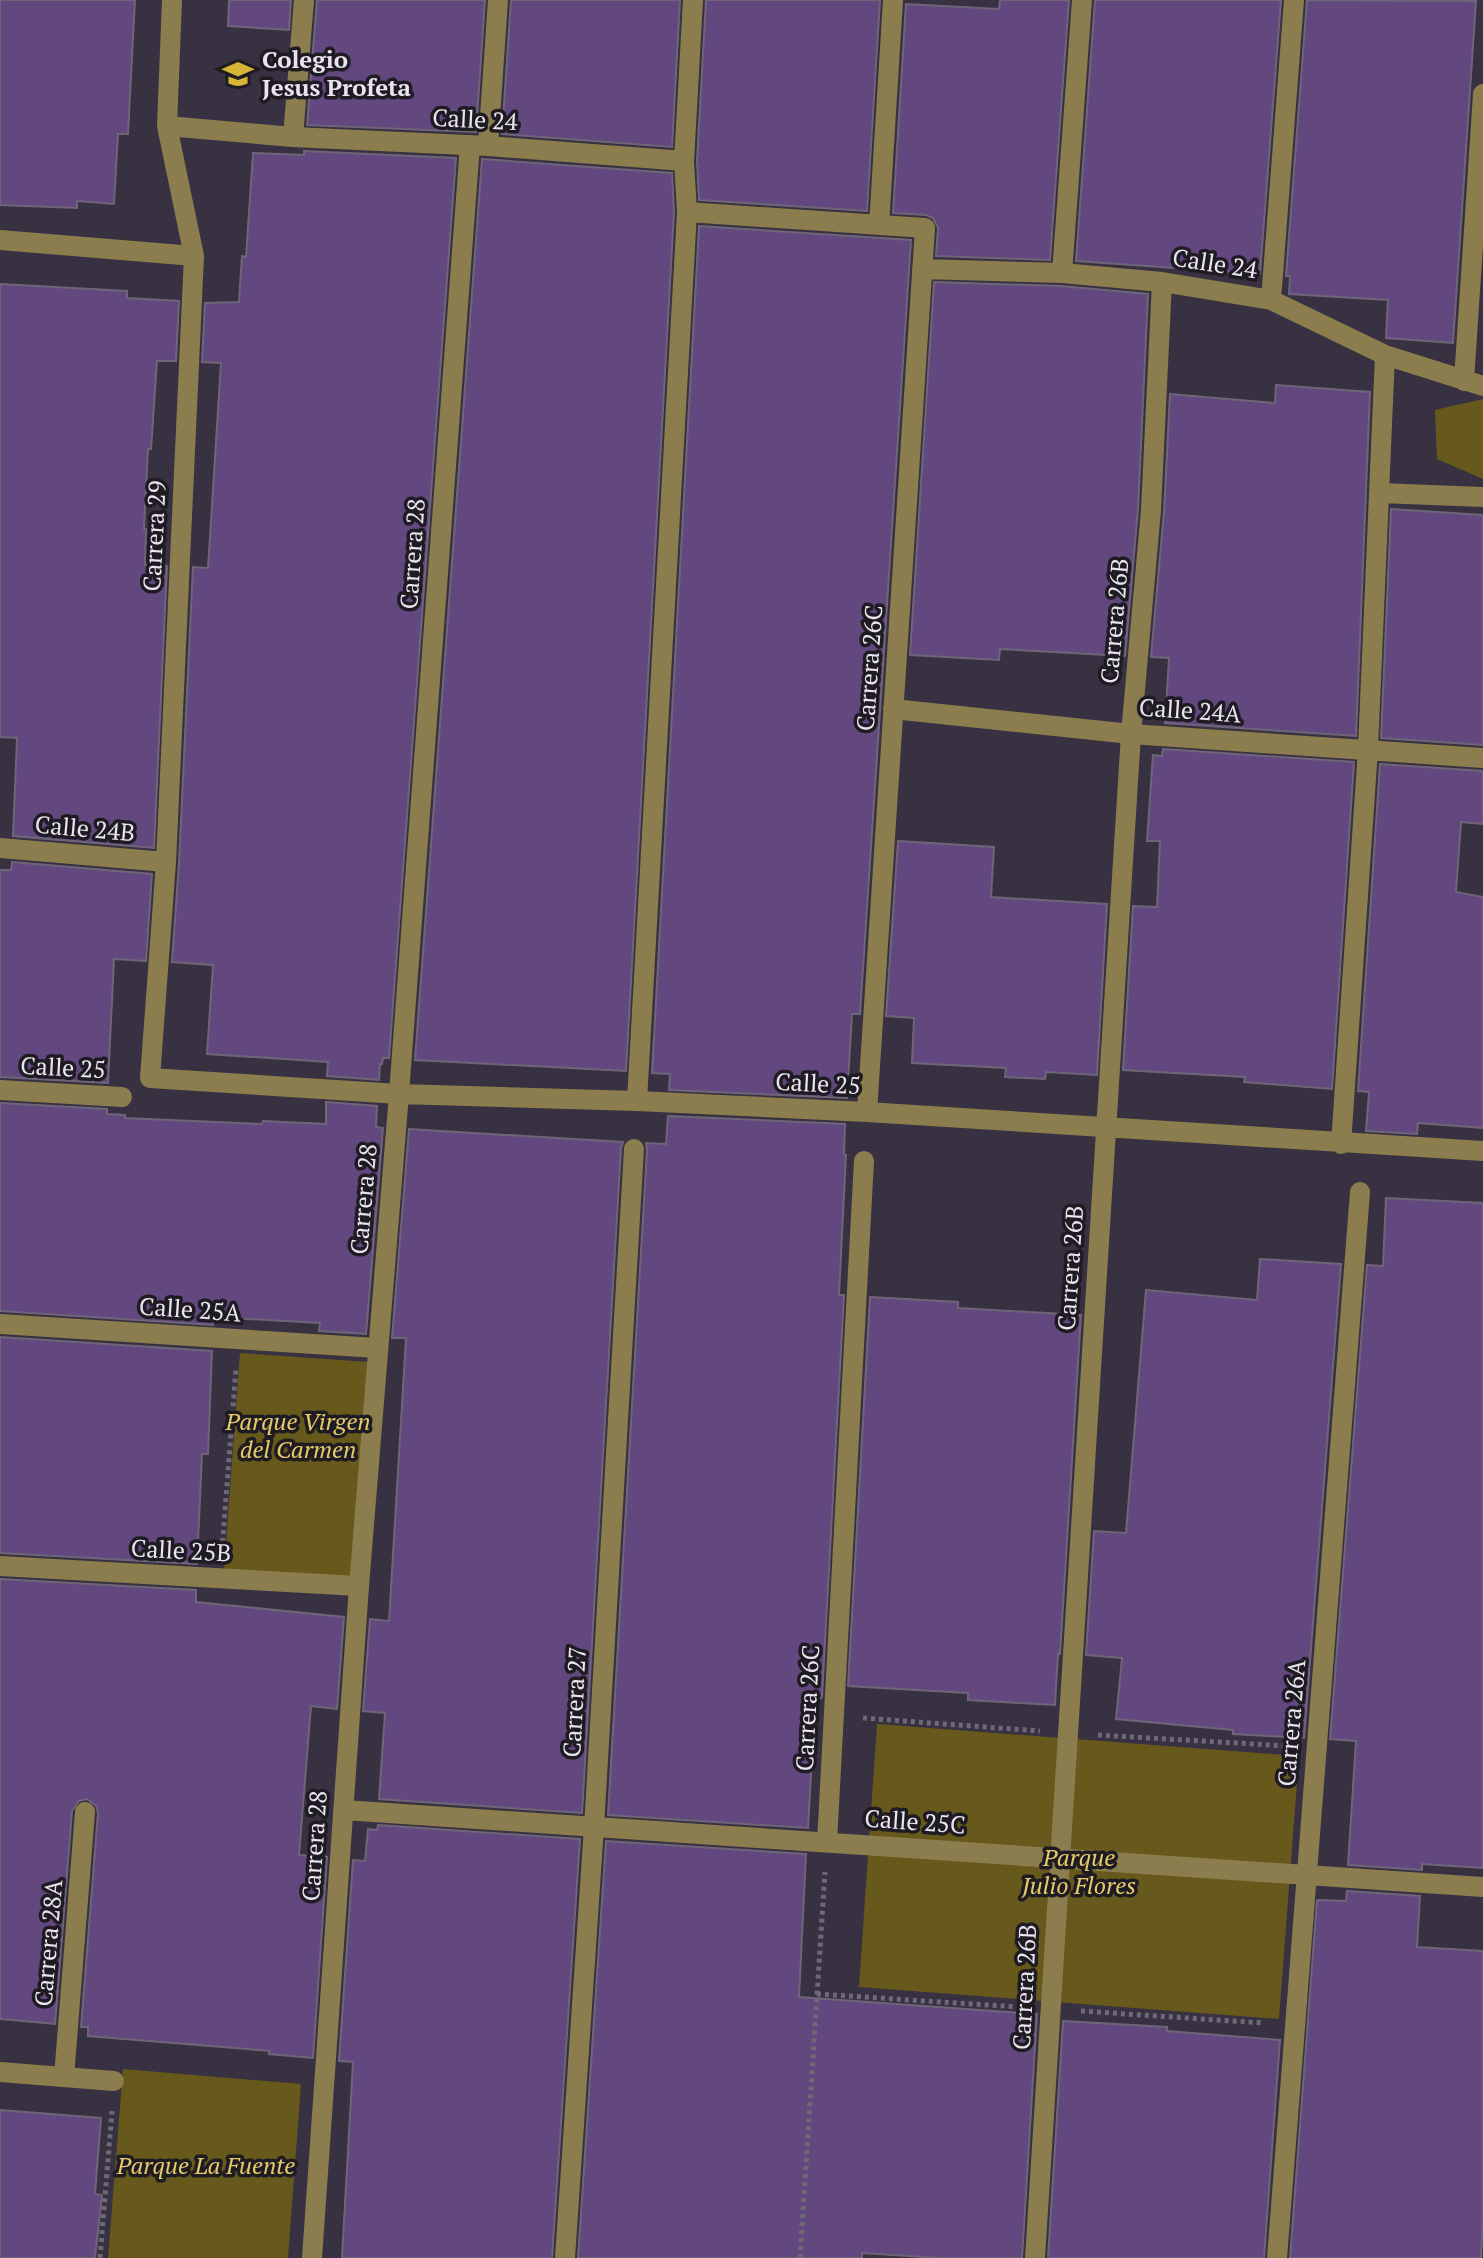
<svg xmlns="http://www.w3.org/2000/svg" width="1483" height="2258" viewBox="0 0 1483 2258" font-family="'PT Serif',serif">
  <style>
    .green { fill: #67581c }
    .building { fill: #62487e; stroke: #6e6678; stroke-width: 2 }
    .lines { fill: none; stroke-linecap: round; stroke-linejoin: round }
    .path { stroke: #6f6977; stroke-width: 5; stroke-dasharray: 4 4; stroke-linecap: butt }
    .minor { stroke: #8b7d4d; stroke-width: 20 }
    .labels { text-anchor: middle; stroke-width: 7; stroke-linejoin: round; paint-order: stroke }
    .poi-label { font-size: 24px; font-weight: bold; fill: #e9e4ef; stroke: #1e1b22; text-anchor: start }
    .street-label { font-size: 24px; fill: #e9e4ef; stroke: #1e1b22 }
    .park-label { font-size: 24px; font-style: italic; fill: #e5ca69; stroke: #1e1b22 }
  </style>
  <rect width="100%" height="100%" fill="#383141"/>
  <path class="green" d="M1483 399V479L1437 459 1435 410Z
    M240 1353 369 1362 350 1577 224 1571Z
    M877 1724 1299 1756 1279 2019 859 1987Z
    M123 2069 301 2084 288 2258H108Z"/>
  <path class="building" d="M0 0H135L128 134H118L114 204 77 201V208L0 205Z
    M229 0H291L289 30 228 26Z
    M317 0H485L476 132 307 125Z
    M511 0H680L672 147 502 134Z
    M706 0H880L867 211 699 200 697 161Z
    M1000 0H1069L1050 260 936 256 938 228 933 218 926 215 893 213 906 4 999 9Z
    M1095 0H1281L1260 274 1076 261Z
    M1307 0 1476 1 1453 343 1386 338 1388 300 1289 294 1290 276H1286Z
    M304 151 456 158 389 1058H383L382 1064H380L379 1080 327 1076 328 1062 207 1054 213 965 172 962 179 863 193 567 208 568 221 363 202 362 205 303 239 302 242 256 246 257 253 153 304 155Z
    M482 159 672 173 674 212 626 1071 415 1060Z
    M699 226 911 240 860 1014H852L847 1098 669 1090 670 1074 652 1073Z
    M934 282 1061 286 1148 294 1138 509 1125 656 1000 649 999 660 910 655Z
    M0 284 127 291V298L179 301 176 361H157L151 449H148L144 529H146L145 565 167 566 154 848 13 836 17 738 0 737Z
    M1276 385 1370 392 1356 736 1165 723 1169 658 1151 657 1164 511 1170 394 1275 403Z
    M1391 509 1483 515V745L1381 738Z
    M1163 749 1354 762 1332 1089 1244 1082 1245 1077 1123 1070 1133 906 1157 907 1160 841H1147L1153 755 1162 756Z
    M1380 764 1483 771V824L1461 822 1456 892 1483 897V1128L1418 1123 1417 1134 1366 1131 1369 1092 1358 1091Z
    M898 841 994 847 991 897 1107 904 1097 1075 1046 1072 1045 1079 1005 1077 1006 1068 912 1063 914 1018 886 1016Z
    M12 862 152 874 146 961 114 959 108 1083 0 1077V870H11Z
    M326 1102 377 1106 376 1127 383 1128 366 1334 319 1331 320 1323 214 1317 213 1325 0 1311V1103L107 1109V1114L125 1115V1118L262 1124 263 1121 326 1124Z
    M668 1116 845 1124 844 1155H846L839 1295H844L822 1697 815 1704 808 1828 608 1815 647 1150 646 1143 666 1144Z
    M409 1129 623 1142 621 1148 582 1813 379 1799 385 1713 363 1711 370 1619 389 1621 406 1338H392Z
    M1386 1198 1483 1203V1868L1422 1864V1870L1348 1865 1356 1741 1330 1739 1367 1265 1383 1266Z
    M1260 1259 1341 1264 1304 1738 1233 1734V1730L1116 1719 1122 1658 1086 1655 1094 1531 1126 1533 1146 1290 1257 1300Z
    M870 1297 958 1302V1308L1081 1315 1060 1654H1058L1055 1705 968 1700V1693L848 1686Z
    M0 1337 212 1351 208 1454H202L197 1564 0 1553Z
    M0 1579 196 1590V1602L344 1617 337 1709 311 1706 299 1855 327 1857 313 2058 269 2054 270 2051 88 2036V2027H81L98 1813 96 1806 87 1799 79 1801 72 1811 55 2024 0 2019Z
    M378 1825 580 1839 552 2258H342L353 2062 339 2061 353 1860 365 1861 368 1829 377 1830Z
    M606 1841 806 1854 799 1997 1037 2014 1022 2258H939L862 2253V2258H578Z
    M1347 1891 1420 1896 1417 1947 1483 1951V2216L1481 2258H1290L1317 1900 1346 1901Z
    M1063 2021 1167 2027V2031L1280 2040 1264 2258H1048Z
    M0 2110 101 2118 95 2194 102 2195 95 2258H0Z"/>
  <g class="lines">
    <path class="path" d="M222 1550 236 1368
      M863 1718 1040 1731
      M1098 1735 1288 1746
      M817 1994 1019 2007
      M1081 2011 1263 2023
      M100 2258 112 2111
      M800 2258 825 1872"/>
    <path class="minor" d="M172 0 167 126 194 256 166 862 150 1078 399 1094 637 1101 867 1112 1483 1151
      M167 126 293 137 488 146 684 161
      M293 137 304 0
      M488 146 498 0
      M687 212 925 228 867 1112
      M879 225 893 0
      M0 240 194 256
      M922 269 1062 273 1162 282 1271 300 1385 355 1483 386
      M1062 273 1082 0
      M1271 300 1294 0
      M1464 381 1483 94
      M1380 493 1483 497
      M893 709 1131 734 1483 758
      M0 848 166 862
      M0 1090 122 1097
      M637 1101 687 212 684 161 693 0
      M1341 1144 1368 749 1385 355
      M0 1324 377 1348
      M0 1566 359 1586
      M344 1810 1483 1887
      M827 1842 864 1161
      M0 2072 114 2081
      M64 2077 85 1812
      M312 2258 359 1586 399 1094 470 145
      M565 2258 594 1827 634 1149
      M1035 2258 1131 734 1151 510 1162 282
      M1277 2258C1303 1903 1332 1548 1360 1192"/>
  </g>
  <defs>
    <g id="school-bare" transform="scale(2.4)"><path d="M0-5L7-2L0 1L-7-2ZM-4 1L0 2.5L4 1V4Q0 6-4 4Z" fill="#d6b534" stroke="#1e1b22" stroke-width="2.5" paint-order="stroke"/></g>
  </defs>
  <g fill-rule="evenodd">
    <use href="#school-bare" x="238" y="74"/>
  </g>
  <g class="labels">
    <g class="poi-label">
      <text x="262" y="68">Colegio<tspan x="262" dy="28">Jesus Profeta</tspan></text>
    </g>
    <g class="street-label">
      <text transform="translate(475 120) rotate(3)" y="8">Calle 24</text>
      <text transform="translate(1215 264) rotate(9)" y="8">Calle 24</text>
      <text transform="translate(155 536) rotate(-87)" y="8">Carrera 29</text>
      <text transform="translate(413 554) rotate(-86)" y="8">Carrera 28</text>
      <text transform="translate(1115 621) rotate(-85)" y="8">Carrera 26B</text>
      <text transform="translate(870 668) rotate(-86)" y="8">Carrera 26C</text>
      <text transform="translate(1190 711) rotate(4)" y="8">Calle 24A</text>
      <text transform="translate(85 829) rotate(5)" y="8">Calle 24B</text>
      <text transform="translate(63 1068) rotate(3)" y="8">Calle 25</text>
      <text transform="translate(818 1084) rotate(3)" y="8">Calle 25</text>
      <text transform="translate(364 1199) rotate(-85)" y="8">Carrera 28</text>
      <text transform="translate(1071 1268) rotate(-86)" y="8">Carrera 26B</text>
      <text transform="translate(190 1310) rotate(4)" y="8">Calle 25A</text>
      <text transform="translate(181 1551) rotate(3)" y="8">Calle 25B</text>
      <text transform="translate(575 1702) rotate(-87)" y="8">Carrera 27</text>
      <text transform="translate(808 1708) rotate(-87)" y="8">Carrera 26C</text>
      <text transform="translate(1292 1723) rotate(-85)" y="8">Carrera 26A</text>
      <text transform="translate(915 1822) rotate(4)" y="8">Calle 25C</text>
      <text transform="translate(315 1846) rotate(-86)" y="8">Carrera 28</text>
      <text transform="translate(49 1943) rotate(-85)" y="8">Carrera 28A</text>
      <text transform="translate(1025 1987) rotate(-87)" y="8">Carrera 26B</text>
    </g>
    <g class="park-label">
      <text x="298" y="1430">Parque Virgen<tspan x="298" dy="28">del Carmen</tspan></text>
      <text x="1079" y="1866">Parque<tspan x="1079" dy="28">Julio Flores</tspan></text>
      <text x="206" y="2174">Parque La Fuente</text>
    </g>
  </g>
</svg>
